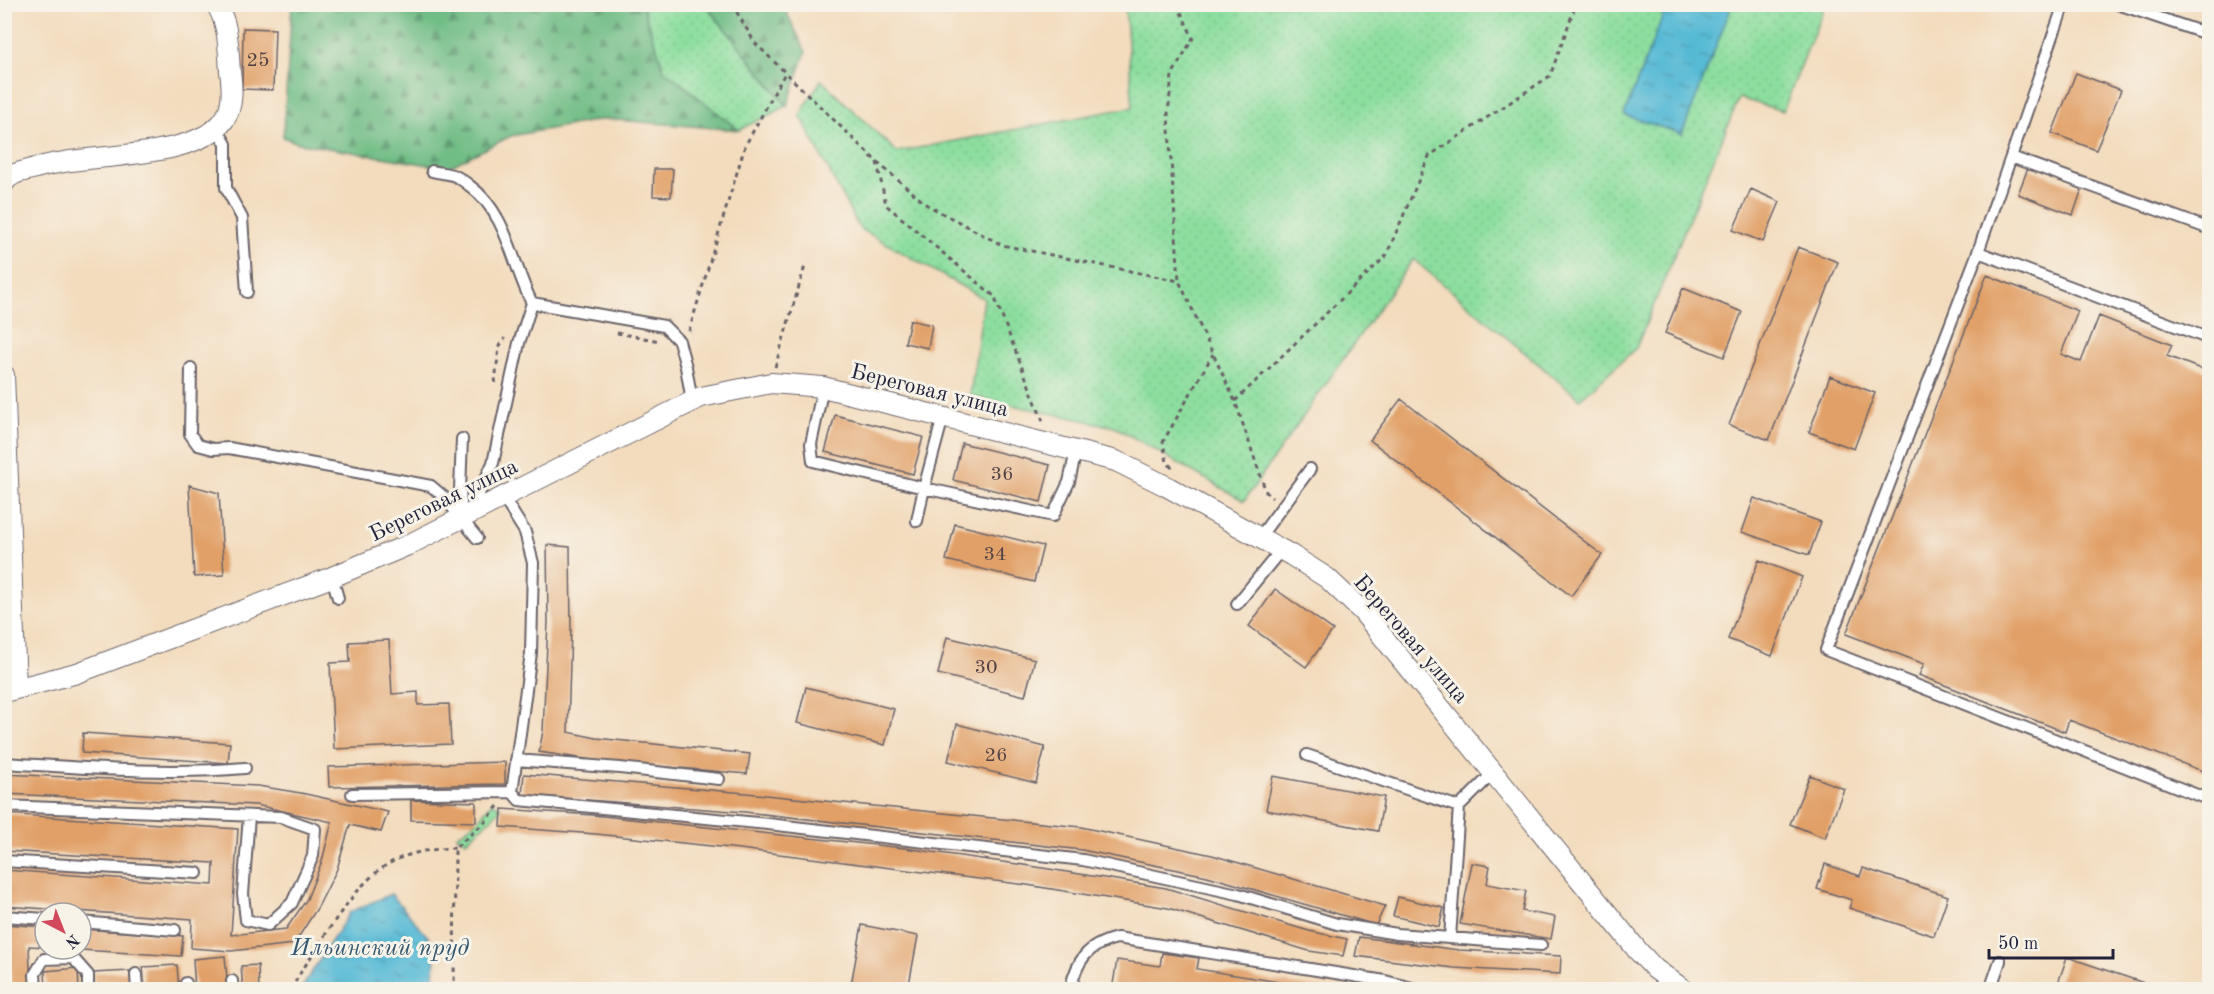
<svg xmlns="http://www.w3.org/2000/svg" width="2214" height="994" viewBox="0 0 2214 994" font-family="'Old Standard TT',serif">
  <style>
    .green { fill: url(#green-dots); stroke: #57806d; stroke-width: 1.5 }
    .forest { fill: url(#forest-firs); stroke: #4a7060; stroke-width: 1.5 }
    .wetland { fill: url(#wetland-marsh); stroke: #57806d; stroke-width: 1.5 }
    .water { fill: url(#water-ripples); stroke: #3c6e88; stroke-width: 1.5 }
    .building { fill: #e1a067 }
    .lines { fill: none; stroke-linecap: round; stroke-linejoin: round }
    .service-casing { stroke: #6b6369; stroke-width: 14 }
    .minor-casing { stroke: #6b6369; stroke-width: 22 }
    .path { stroke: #6b6369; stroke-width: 3; stroke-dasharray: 4.5 4.5; stroke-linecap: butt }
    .service { stroke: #fff; stroke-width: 10 }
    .minor { stroke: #fff; stroke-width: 20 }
    .labels { text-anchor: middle; stroke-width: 6; stroke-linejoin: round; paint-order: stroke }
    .number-label { font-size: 20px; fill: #524246 }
    .street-label { font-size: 22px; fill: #22223b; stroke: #f7f3e8 }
    .water-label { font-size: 24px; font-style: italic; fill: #345771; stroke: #f7f3e8 }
  </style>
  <defs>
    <pattern id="green-dots" width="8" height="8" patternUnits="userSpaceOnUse" patternTransform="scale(1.5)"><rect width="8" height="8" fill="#8cde9f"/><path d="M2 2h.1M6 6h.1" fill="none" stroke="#78be8a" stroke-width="1.8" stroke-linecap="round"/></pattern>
    <pattern id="forest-firs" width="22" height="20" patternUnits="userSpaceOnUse" patternTransform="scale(1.5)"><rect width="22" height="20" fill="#71bd86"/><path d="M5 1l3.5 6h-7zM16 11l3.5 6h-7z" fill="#5c996f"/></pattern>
    <pattern id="wetland-marsh" width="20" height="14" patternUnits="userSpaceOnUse" patternTransform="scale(1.5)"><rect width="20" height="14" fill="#8cde9f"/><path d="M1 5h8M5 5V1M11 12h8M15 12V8" fill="none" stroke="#78be8a"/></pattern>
    <pattern id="water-ripples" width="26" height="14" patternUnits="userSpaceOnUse" patternTransform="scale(1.5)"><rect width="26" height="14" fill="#56bad5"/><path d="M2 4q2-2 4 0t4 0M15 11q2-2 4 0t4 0" fill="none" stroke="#4797ae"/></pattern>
  </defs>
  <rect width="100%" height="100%" fill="#f7f3e8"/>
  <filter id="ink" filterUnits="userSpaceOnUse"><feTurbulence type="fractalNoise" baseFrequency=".0167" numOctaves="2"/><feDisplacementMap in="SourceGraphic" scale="12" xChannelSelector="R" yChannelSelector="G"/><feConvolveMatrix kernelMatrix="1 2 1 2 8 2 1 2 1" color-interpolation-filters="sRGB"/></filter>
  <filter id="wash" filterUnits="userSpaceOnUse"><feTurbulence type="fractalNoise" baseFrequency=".008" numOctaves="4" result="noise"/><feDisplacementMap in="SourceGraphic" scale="24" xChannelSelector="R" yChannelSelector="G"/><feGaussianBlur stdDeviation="1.35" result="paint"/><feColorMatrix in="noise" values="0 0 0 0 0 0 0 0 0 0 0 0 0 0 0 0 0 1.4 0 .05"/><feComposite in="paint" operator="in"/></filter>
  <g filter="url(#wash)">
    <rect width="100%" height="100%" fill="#f3dcbe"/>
    <path class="green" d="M642 5H706L787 106 739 130 664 70Z
      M1125 5H1825L1783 111 1739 98 1636 348 1580 399 1413 259 1244 501 1115 427 970 396 984 299 859 228 800 115 821 80 897 152 1133 107Z"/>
    <path class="forest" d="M292 4 642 5 664 70 739 130 605 119 511 136 447 168 298 143 283 137Z
      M706 5H783L806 52 787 106Z"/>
    <path class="wetland" d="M492 802 501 808 492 818 466 841 457 836 478 820Z"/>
    <path class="water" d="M1667 5H1732L1682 134 1624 115Z
      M391 894 435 945 434 989H301L350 912Z"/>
    <g id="blocks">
      <path class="building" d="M243 28 275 29 273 90 242 89Z
        M2076 73 2121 90 2096 150 2052 133Z
        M2028 168 2082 189 2073 215 2018 194Z
        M654 169H673L671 197 653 196Z
        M1751 189 1780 202 1763 242 1733 230Z
        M1798 247 1838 262 1769 440 1729 425Z
        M1987 275 2078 311 2061 354 2081 362 2099 316 2172 345 2167 356 2206 371 2210 362V774L2069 720 2065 732 1919 675 1924 664 1846 634Z
        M1683 288 1742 312 1724 357 1665 333Z
        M910 320 932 325 928 348 905 343Z
        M1830 376 1875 393 1854 449 1809 432Z
        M1401 399 1602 555 1571 596 1370 440Z
        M835 415 923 437 913 474 825 452Z
        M962 443 1050 465 1041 502 953 480Z
        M189 485 219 493 224 575 194 577Z
        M1754 498 1821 522 1809 555 1742 532Z
        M955 524 1043 546 1034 582 946 560Z
        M547 545 570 547 571 628 568 732 596 738 750 754 747 774 599 761 539 752 543 731 548 622Z
        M1759 560 1802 577 1772 656 1728 639Z
        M1275 589 1333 630 1306 667 1249 626Z
        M947 637 1035 659 1025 696 938 674Z
        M389 640 392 694 418 692V705L449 704 451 744 334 749 330 663 350 662 349 642Z
        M806 687 894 709 885 745 797 723Z
        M957 724 1045 747 1036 783 948 761Z
        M83 733 230 743 228 763 82 753Z
        M505 762V784L329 787 328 767Z
        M4 774 258 786 301 793 388 812 381 832 350 825 337 869 318 907 294 944 231 951 191 948 192 919 4 906V870L213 885 214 863 4 851V814L238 829 231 935 286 929 307 899 322 861 332 822 256 805 4 794Z
        M524 774 746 793 1081 827 1212 855 1385 906 1376 925 1207 876 1082 850 745 812 522 795Z
        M1810 775 1844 789 1825 838 1790 824Z
        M1273 776 1384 797 1378 831 1266 810Z
        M411 800 476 802V822L411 820Z
        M502 809 593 815 904 848 1024 865 1166 888 1309 931 1347 939 1343 956 1309 951 1168 908 1027 885 740 849 596 834 501 827Z
        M1472 863 1490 866 1487 884 1526 891 1522 911 1555 917 1551 939 1460 924Z
        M1825 864 1860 876 1863 868 1948 896 1934 936 1849 908 1852 900 1817 889Z
        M1398 897 1444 908 1439 927 1393 916Z
        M4 924 45 927V947L29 946 31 990H11L10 945H4Z
        M862 925 918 936 908 990H850Z
        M81 929 183 936 181 956 81 950Z
        M1359 937 1459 950 1561 956 1560 974 1454 968 1355 956Z
        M1162 953 1199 958 1197 969 1330 990H1112L1117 960 1160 966Z
        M225 956 228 990H195L193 959Z
        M2067 957 2162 989V990L2056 989Z
        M177 965 179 990H145L143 967Z
        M258 965 259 990H243L241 966Z
        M78 968 79 990H46L45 971Z
        M130 971 131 990H94L93 973Z"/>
    </g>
  </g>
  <g filter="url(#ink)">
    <use href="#blocks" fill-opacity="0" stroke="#6b6369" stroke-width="1.5"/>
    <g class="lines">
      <g class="service-casing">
        <path id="service" d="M2118 4 2210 35
          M216 127 226 144V188L242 218 247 292
          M2011 157 2210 229
          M432 171C439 173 448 173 455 176 460 178 465 182 470 186 508 214 512 265 532 303L519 343 493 463 471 511
          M1978 252 2064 4
          M532 303 664 326 679 341 686 367 692 401
          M2210 339 1978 252 1826 650 2210 800
          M191 368 190 434 198 445 213 449 229 448 431 486 444 497 477 538
          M823 387 811 444 813 461 924 488 917 521
          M943 417 924 488 1053 516 1069 482 1076 451
          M462 439 460 490 462 517
          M1259 538 1310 469
          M332 577 338 598
          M1237 604 1281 550
          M1307 755 1459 807
          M516 760 620 768 719 779
          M4 763C84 768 166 775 245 768
          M512 792 519 800 768 824 1083 860 1238 894 1337 924 1397 934 1541 945
          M352 794 512 792 531 653 533 563 525 532 503 497
          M4 806 281 817 315 829 313 856 292 903 268 925 246 920 243 894 249 816
          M4 861 197 873
          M4 916 45 919
          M81 922 175 930
          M1450 938 1459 807 1494 772
          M136 974 137 990
          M232 981 233 990
          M186 983V990
          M36 990 35 974 44 959 73 958 88 975V990
          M1070 990C1077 960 1087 945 1117 938L1385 981 1420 990
          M1990 990 2000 961
          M2209 990 2210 988"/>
      </g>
      <g class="minor-casing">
        <path id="minor" d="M4 183C10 173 21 172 32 169 81 152 194 162 224 120 234 106 232 86 230 71 228 47 229 24 216 4
          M4 375 16 689
          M4 692 77 673 332 577 408 545 701 397 771 383 823 387 1116 461 1166 486 1291 555 1327 578 1362 611 1638 951 1655 969 1684 990"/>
      </g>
      <path class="path" d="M732 4 755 43 877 162 927 205 1002 245 1179 281 1235 401 1266 492 1272 498
        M1177 4 1193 38 1172 75 1168 114 1179 281
        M877 162 886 205 994 296 1044 424
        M689 331 745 146 785 73
        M617 333 660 341
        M775 367 805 266
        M495 383 499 347 505 338
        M1235 401 1386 256 1429 156 1550 76 1576 4
        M1172 468 1167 462 1163 442 1213 354
        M291 990 299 975C323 940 357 877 396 860 415 851 435 849 455 848
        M454 990 455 848 485 822 498 806"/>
      <use href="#service" class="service"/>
      <use href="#minor" class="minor"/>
    </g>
  </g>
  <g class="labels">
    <g class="number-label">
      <text x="258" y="66">25</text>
      <text x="1002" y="480">36</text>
      <text x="995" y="560">34</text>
      <text x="986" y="673">30</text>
      <text x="996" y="761">26</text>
    </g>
    <g class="street-label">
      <text transform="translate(930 389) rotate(14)" y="8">Береговая улица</text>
      <text transform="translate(443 499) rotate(-26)" y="8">Береговая улица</text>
      <text transform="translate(1412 638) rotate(49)" y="8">Береговая улица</text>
    </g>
    <g class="water-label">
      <text x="380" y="955">Ильинский пруд</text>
    </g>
  </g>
  <rect width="2214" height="994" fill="none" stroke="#f7f3e8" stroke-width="24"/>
  <g transform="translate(63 931) rotate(138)"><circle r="28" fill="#f7f3e8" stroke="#a29fa3" stroke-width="1.5"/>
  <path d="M0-4.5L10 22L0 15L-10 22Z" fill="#d1495b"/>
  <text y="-9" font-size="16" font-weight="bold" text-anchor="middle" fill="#22223b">N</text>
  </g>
  <path d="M1989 949v9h124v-9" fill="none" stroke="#22223b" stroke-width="3"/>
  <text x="1998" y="949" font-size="18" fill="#22223b" stroke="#f7f3e8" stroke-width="4.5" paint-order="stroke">50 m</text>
</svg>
